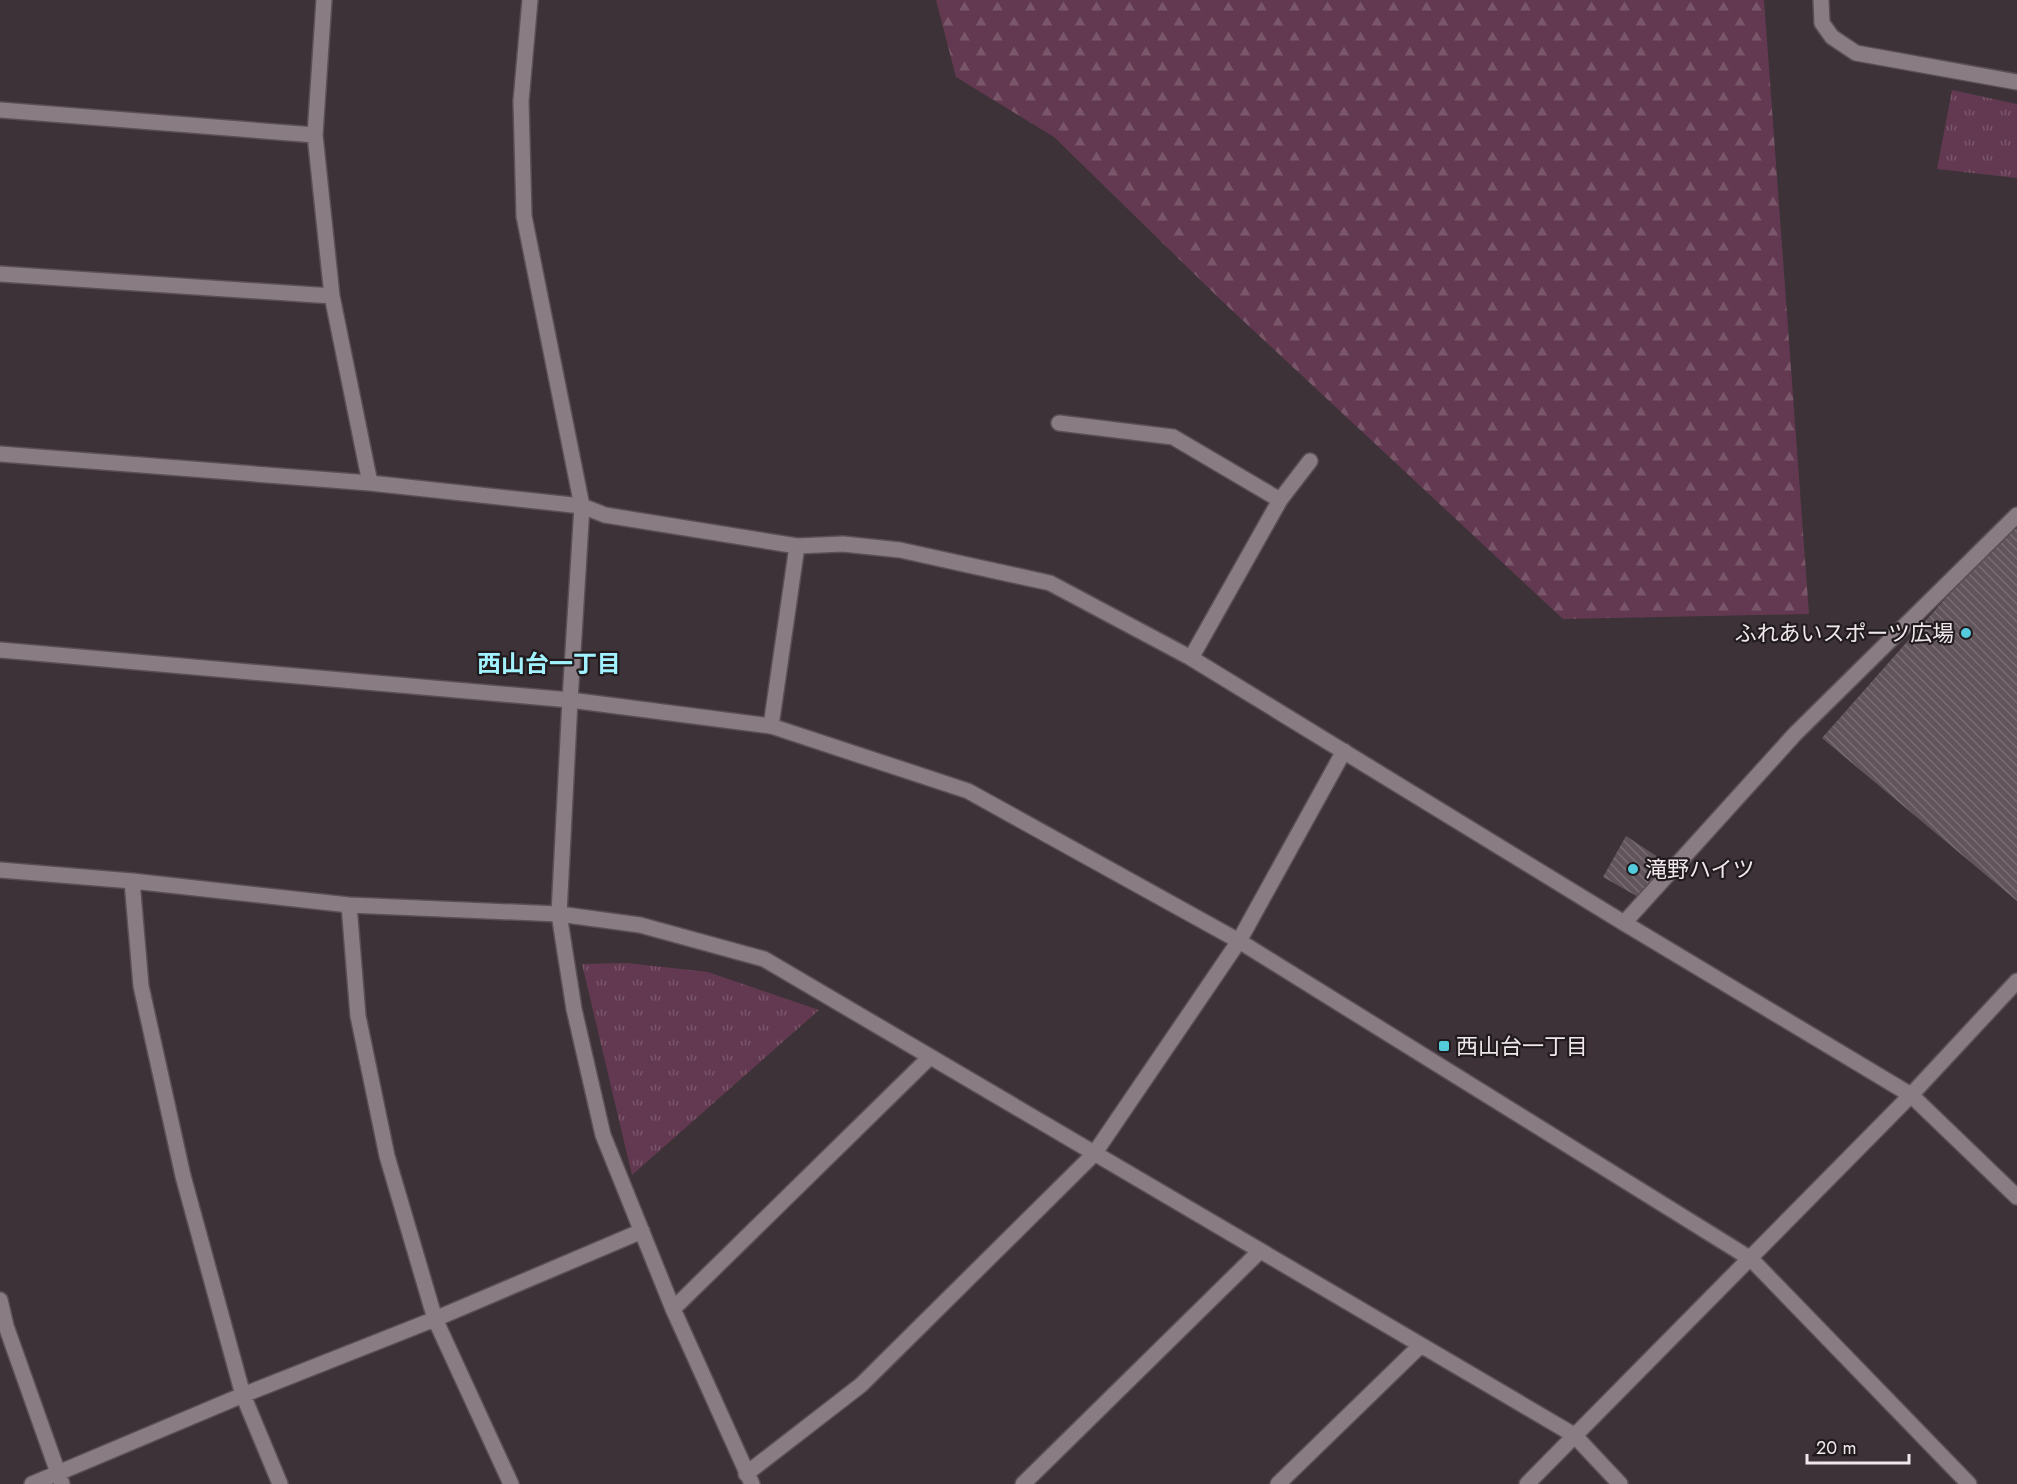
<svg xmlns="http://www.w3.org/2000/svg" width="2017" height="1484" viewBox="0 0 2017 1484" font-family="Jost,'Noto Sans JP',sans-serif">
  <style>
    .grass { fill: url(#grass-tufts) }
    .forest { fill: url(#forest-firs) }
    .building { fill: url(#building-back-hatch) }
    .lines { fill: none; stroke-linecap: round; stroke-linejoin: round }
    .minor-casing { stroke: #594f54; stroke-width: 18 }
    .tertiary-casing { stroke: #594f54; stroke-width: 18 }
    .minor { stroke: #897c83; stroke-width: 15 }
    .tertiary { stroke: #897c83; stroke-width: 15 }
    .poi-dot { fill: #54cadd; stroke: #211b1e; stroke-width: 2 }
    .labels { text-anchor: middle; stroke-width: 4.5; stroke-linejoin: round; paint-order: stroke }
    .poi-label { font-size: 22px; fill: #efe7eb; stroke: #211b1e; text-anchor: start }
    .neighbourhood-label { font-size: 24px; font-weight: bold; fill: #a1f1ff; stroke: #211b1e }
  </style>
  <defs>
    <pattern id="grass-tufts" width="24" height="20" patternUnits="userSpaceOnUse" patternTransform="scale(1.5)"><rect width="24" height="20" fill="#633951"/><path d="M3 7l-1-3M5 7V3M7 7l1-3M15 17l-1-3M17 17v-4M19 17l1-3" fill="none" stroke="#7a566a"/></pattern>
    <pattern id="forest-firs" width="22" height="20" patternUnits="userSpaceOnUse" patternTransform="scale(1.5)"><rect width="22" height="20" fill="#633951"/><path d="M5 1l3.5 6h-7zM16 11l3.5 6h-7z" fill="#7a566a"/></pattern>
    <pattern id="building-back-hatch" width="6" height="6" patternUnits="userSpaceOnUse" patternTransform="scale(1.5)"><rect width="6" height="6" fill="#61555b"/><path d="M-1 5l2 2M0 0l6 6M5-1l2 2" fill="none" stroke="#786d73"/></pattern>
  </defs>
  <rect width="100%" height="100%" fill="#3d3238"/>
  <path class="grass" d="M1952 90 2017 104V178L1937 169Z
    M627 963 708 972 819 1010 632 1175 582 964Z"/>
  <path class="forest" d="M936 0H1764L1809 614 1563 619 1223 302 1054 137 956 77Z"/>
  <path class="building" d="M2012 523 2017 527V901L1822 738Z
    M1626 836 1664 861 1640 898 1603 877Z"/>
  <g class="lines">
    <g class="minor-casing">
      <path id="minor" d="M324 0 315 135 332 296 370 483
        M530 0 521 101 524 216 582 506 605 515 797 546 843 544 900 550 1050 583 1191 658 1624 923 1911 1095 2017 1197
        M1821 0 1822 23 1832 37 1856 53 2017 82
        M0 110 315 135
        M0 274 332 296
        M1059 423 1173 437 1280 500
        M0 454 370 483 582 506 570 700 559 914 574 1009 603 1135 673 1309 752 1484
        M1191 658 1280 500 1310 461
        M771 726 797 546
        M0 870 132 881 349 905 559 914 640 925 764 959 1574 1435 1620 1484
        M132 881 141 986 183 1176 243 1395 280 1484
        M349 905 358 1016 387 1156 435 1319 511 1484
        M1624 923 1795 734 2017 515
        M0 1300 6 1326 62 1484
        M673 1309 930 1057
        M746 1474 861 1385 1094 1154 1239 941 1344 751
        M32 1484 243 1395 435 1319 642 1231
        M1023 1484 1260 1251
        M1278 1484 1421 1345"/>
    </g>
    <g class="tertiary-casing">
      <path id="tertiary" d="M0 650 570 700 771 726 968 791 1239 941 1751 1259 1969 1484
        M1527 1484 1911 1095 2017 981"/>
    </g>
    <use href="#minor" class="minor"/>
    <use href="#tertiary" class="tertiary"/>
  </g>
  <g class="poi-dot">
    <circle cx="1966" cy="633" r="6"/>
    <circle cx="1633" cy="869" r="6"/>
    <rect x="1438" y="1040" width="12" height="12" rx="3"/>
  </g>
  <g class="labels">
    <g class="poi-label">
      <text x="1954" y="641" text-anchor="end">ふれあいスポーツ広場</text>
      <text x="1645" y="877">滝野ハイツ</text>
      <text x="1456" y="1054">西山台一丁目</text>
    </g>
    <g class="neighbourhood-label">
      <text x="549" y="672">西山台一丁目</text>
    </g>
  </g>
  <path d="M1807 1454v9h102v-9" fill="none" stroke="#efe7eb" stroke-width="3"/>
  <text x="1816" y="1454" font-size="18" fill="#efe7eb" stroke="#211b1e" stroke-width="4.5" paint-order="stroke">20 m</text>
</svg>
